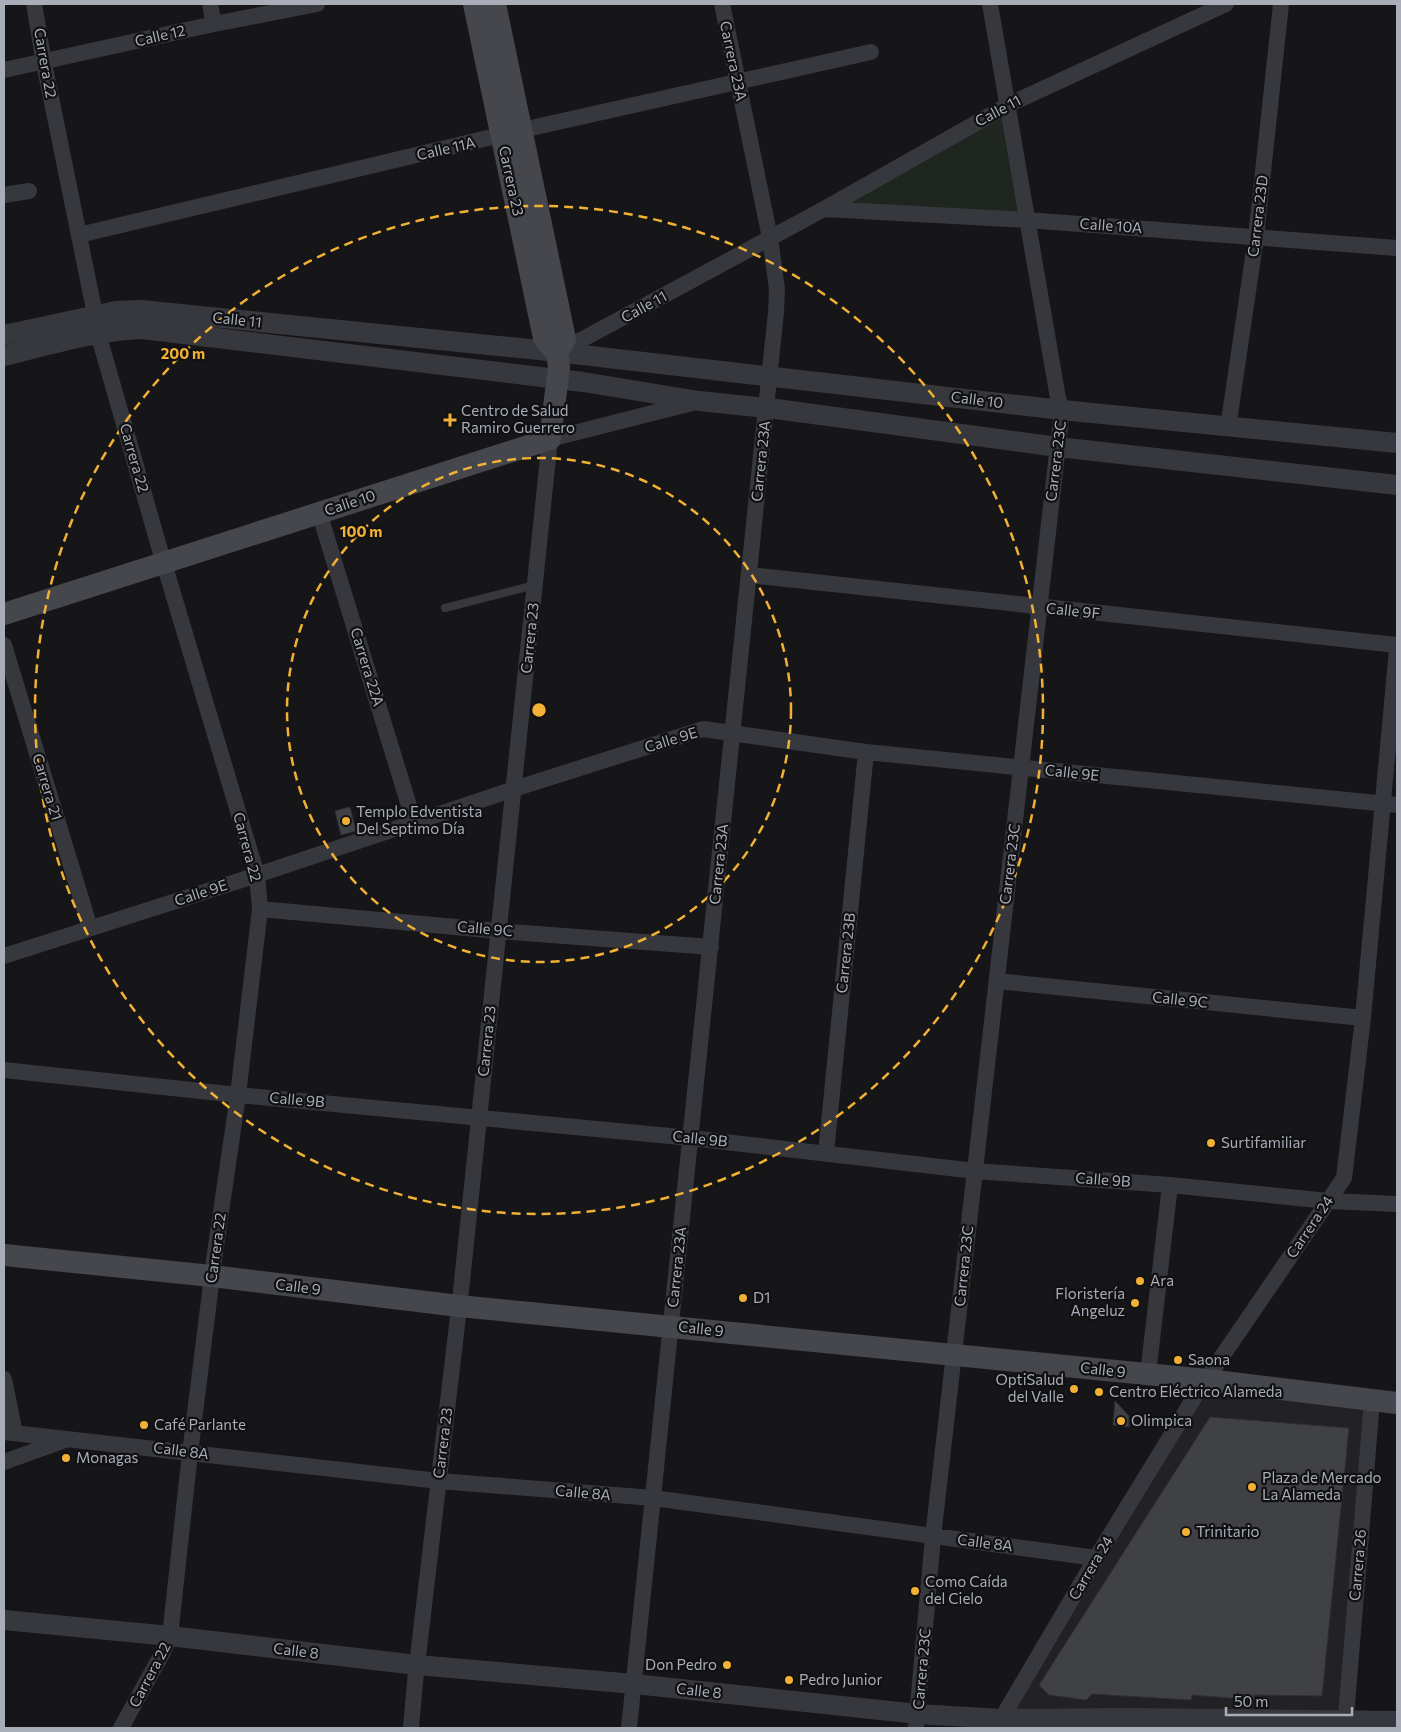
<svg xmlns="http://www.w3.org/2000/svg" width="1401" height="1732" viewBox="0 0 1401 1732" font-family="Commissioner,sans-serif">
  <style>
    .built { fill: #222225 }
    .green { fill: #1e261f }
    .building { fill: #404145; stroke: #303034 }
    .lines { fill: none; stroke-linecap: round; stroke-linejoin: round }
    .service { stroke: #37383d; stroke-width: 8 }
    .minor { stroke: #37383d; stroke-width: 16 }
    .tertiary { stroke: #37383d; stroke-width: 20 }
    .secondary { stroke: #45474d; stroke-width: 22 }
    .ring { fill: none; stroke: #f2b134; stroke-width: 2.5; stroke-dasharray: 9 6 }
    .poi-dot { fill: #f2b134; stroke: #111113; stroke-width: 2 }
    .labels { text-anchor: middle; stroke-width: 4.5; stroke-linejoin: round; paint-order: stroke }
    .street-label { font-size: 15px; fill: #a8adb8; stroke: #111113 }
    .poi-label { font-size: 15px; fill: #a8adb8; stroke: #111113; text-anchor: start }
    .centre { fill: #f2b134; stroke: #111113; stroke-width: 2.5 }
    .ring-label { font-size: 15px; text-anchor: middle; font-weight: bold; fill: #f2b134; stroke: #111113; stroke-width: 4.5; stroke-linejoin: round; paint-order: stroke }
  </style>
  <rect width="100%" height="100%" fill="#161618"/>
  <path class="built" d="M1207 1380 1372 1401 1345 1721 1001 1719Z"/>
  <path class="green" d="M1008 105 1027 220 824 209Z"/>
  <path class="building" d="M350 807 356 831 341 835 335 811Z
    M1115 1401 1129 1416V1427L1113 1425Z
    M1210 1417 1349 1428 1322 1696 1254 1695V1700L1192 1695 1191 1700 1092 1694 1086 1700 1049 1695 1039 1685Z"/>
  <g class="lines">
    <path class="service" d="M445 608 535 585"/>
    <path class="minor" d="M34 4 44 63 101 344 160 550 257 875 260 909 238 1095 214 1260 190 1453 170 1636 163 1652 121 1728
      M210 4 214 24
      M4 70 214 24 317 4
      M4 195 29 191
      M824 209 1027 220 1397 248
      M79 235 522 130 871 52
      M557 353 824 209 1008 105 1226 4
      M1228 428 1256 237 1281 4
      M319 512 414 822
      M749 575 1397 645
      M4 645 90 928
      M260 909 499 931 711 947
      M4 956 257 875 514 789 703 729 866 752 1397 805
      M997 981 1363 1018
      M4 1070 238 1095 691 1138 975 1171 1170 1185 1328 1201 1397 1204
      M826 1153 866 752
      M1148 1374 1170 1185
      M4 1379 15 1433
      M4 1432 439 1481 653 1498 1096 1558
      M4 1462 65 1440
      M411 1728 415 1682 461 1291 550 439 696 402
      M629 1728 776 312 777 289 770 238 722 4
      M916 1728 933 1537 1062 410 1058 398 990 4
      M996 1728 1096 1558 1197 1393 1344 1178 1363 1018 1397 649
      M1345 1728 1372 1401"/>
    <path class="tertiary" d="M4 335 116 311 141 310 539 350 1062 410 1397 443
      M4 356C49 345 95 331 142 329L583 382 699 401 776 409 1058 447 1397 485
      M4 1620 170 1636 417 1665 634 1684 918 1714 1001 1719 1128 1718 1397 1721"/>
    <path class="secondary" d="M495 4 565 339 557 353
      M4 614 550 439 559 367 557 353 544 338 474 4
      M4 1255 212 1276 459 1306 1207 1380 1397 1403"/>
  </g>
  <g class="ring">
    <circle cx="539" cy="710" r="252"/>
    <circle cx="539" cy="710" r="504"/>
  </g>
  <g class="poi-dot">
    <path d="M447.5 412.5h5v5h5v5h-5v5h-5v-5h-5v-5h5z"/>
    <circle cx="346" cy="821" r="5"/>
    <circle cx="1211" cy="1143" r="5"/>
    <circle cx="1140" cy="1281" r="5"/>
    <circle cx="743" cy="1298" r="5"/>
    <circle cx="1135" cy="1303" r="5"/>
    <circle cx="1178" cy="1360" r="5"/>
    <circle cx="1074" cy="1389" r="5"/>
    <circle cx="1099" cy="1392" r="5"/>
    <circle cx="1121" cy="1421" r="5"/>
    <circle cx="144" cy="1425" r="5"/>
    <circle cx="66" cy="1458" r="5"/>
    <circle cx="1252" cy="1487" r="5"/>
    <circle cx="1186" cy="1532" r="5"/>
    <circle cx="915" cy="1591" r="5"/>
    <circle cx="727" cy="1665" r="5"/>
    <circle cx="789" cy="1680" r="5"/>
  </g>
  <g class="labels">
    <g class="street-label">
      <text transform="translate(160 36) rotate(-13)" y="5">Calle 12</text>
      <text transform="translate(733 61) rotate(78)" y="5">Carrera 23A</text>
      <text transform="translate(45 63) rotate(80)" y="5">Carrera 22</text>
      <text transform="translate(998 111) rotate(-28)" y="5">Calle 11</text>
      <text transform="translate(446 149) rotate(-13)" y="5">Calle 11A</text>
      <text transform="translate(511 181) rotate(78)" y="5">Carrera 23</text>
      <text transform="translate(1258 216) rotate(-83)" y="5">Carrera 23D</text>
      <text transform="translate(1111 226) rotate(4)" y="5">Calle 10A</text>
      <text transform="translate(644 307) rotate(-29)" y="5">Calle 11</text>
      <text transform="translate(237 320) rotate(6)" y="5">Calle 11</text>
      <text transform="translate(977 400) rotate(7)" y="5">Calle 10</text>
      <text transform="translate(134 458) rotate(74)" y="5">Carrera 22</text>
      <text transform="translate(761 461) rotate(-84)" y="5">Carrera 23A</text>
      <text transform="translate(1056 461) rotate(-83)" y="5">Carrera 23C</text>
      <text transform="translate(350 503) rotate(-18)" y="5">Calle 10</text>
      <text transform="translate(1073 611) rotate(6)" y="5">Calle 9F</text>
      <text transform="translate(530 638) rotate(-84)" y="5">Carrera 23</text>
      <text transform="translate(367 667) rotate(73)" y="5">Carrera 22A</text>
      <text transform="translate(671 740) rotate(-17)" y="5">Calle 9E</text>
      <text transform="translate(1072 773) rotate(6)" y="5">Calle 9E</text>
      <text transform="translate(47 787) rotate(73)" y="5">Carrera 21</text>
      <text transform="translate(247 847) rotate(75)" y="5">Carrera 22</text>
      <text transform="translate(719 864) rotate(-84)" y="5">Carrera 23A</text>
      <text transform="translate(1010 864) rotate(-83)" y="5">Carrera 23C</text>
      <text transform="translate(201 893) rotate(-18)" y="5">Calle 9E</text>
      <text transform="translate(485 929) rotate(5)" y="5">Calle 9C</text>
      <text transform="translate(846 953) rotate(-84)" y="5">Carrera 23B</text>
      <text transform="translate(1180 1000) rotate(6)" y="5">Calle 9C</text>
      <text transform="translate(487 1041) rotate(-84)" y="5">Carrera 23</text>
      <text transform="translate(297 1100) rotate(5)" y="5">Calle 9B</text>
      <text transform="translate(700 1139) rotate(6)" y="5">Calle 9B</text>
      <text transform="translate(1103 1180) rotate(4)" y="5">Calle 9B</text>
      <text transform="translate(1310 1227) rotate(-56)" y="5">Carrera 24</text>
      <text transform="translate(216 1248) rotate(-82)" y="5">Carrera 22</text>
      <text transform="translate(964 1266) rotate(-84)" y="5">Carrera 23C</text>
      <text transform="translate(677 1267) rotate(-84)" y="5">Carrera 23A</text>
      <text transform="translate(298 1287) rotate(7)" y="5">Calle 9</text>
      <text transform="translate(701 1329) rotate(6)" y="5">Calle 9</text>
      <text transform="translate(1103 1370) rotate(6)" y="5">Calle 9</text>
      <text transform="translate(443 1443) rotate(-83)" y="5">Carrera 23</text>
      <text transform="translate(181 1451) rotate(7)" y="5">Calle 8A</text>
      <text transform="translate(583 1493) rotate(5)" y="5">Calle 8A</text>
      <text transform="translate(985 1543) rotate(7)" y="5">Calle 8A</text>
      <text transform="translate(1358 1565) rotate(-85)" y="5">Carrera 26</text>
      <text transform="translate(1091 1568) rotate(-59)" y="5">Carrera 24</text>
      <text transform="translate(296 1651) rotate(7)" y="5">Calle 8</text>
      <text transform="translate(922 1669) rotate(-85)" y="5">Carrera 23C</text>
      <text transform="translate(150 1675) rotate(-62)" y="5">Carrera 22</text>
      <text transform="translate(699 1691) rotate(6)" y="5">Calle 8</text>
    </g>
    <g class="poi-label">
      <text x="461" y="416">Centro de Salud<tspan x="461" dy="17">Ramiro Guerrero</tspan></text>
      <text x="356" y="817">Templo Edventista<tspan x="356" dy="17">Del Septimo Día</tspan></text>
      <text x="1221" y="1148">Surtifamiliar</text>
      <text x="1150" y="1286">Ara</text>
      <text x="1125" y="1299" text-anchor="end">Floristería<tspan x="1125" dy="17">Angeluz</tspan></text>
      <text x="753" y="1303">D1</text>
      <text x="1188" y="1365">Saona</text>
      <text x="1064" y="1385" text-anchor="end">OptiSalud<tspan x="1064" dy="17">del Valle</tspan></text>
      <text x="1109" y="1397">Centro Eléctrico Alameda</text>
      <text x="1131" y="1426">Olimpica</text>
      <text x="154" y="1430">Café Parlante</text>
      <text x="76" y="1463">Monagas</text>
      <text x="1262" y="1483">Plaza de Mercado<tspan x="1262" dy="17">La Alameda</tspan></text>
      <text x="1196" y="1537">Trinitario</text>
      <text x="925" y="1587">Como Caída<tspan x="925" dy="17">del Cielo</tspan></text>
      <text x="717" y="1670" text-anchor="end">Don Pedro</text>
      <text x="799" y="1685">Pedro Junior</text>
    </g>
  </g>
  <circle cx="539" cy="710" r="8" class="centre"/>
  <g class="ring-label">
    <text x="183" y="359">200 m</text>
    <text x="361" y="537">100 m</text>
  </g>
  <rect width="1401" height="1732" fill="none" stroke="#a8adb8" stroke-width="10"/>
  <path d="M1226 1707v8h126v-8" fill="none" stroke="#a8adb8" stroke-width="2.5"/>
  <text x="1234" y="1707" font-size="15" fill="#a8adb8" stroke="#111113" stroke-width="4" paint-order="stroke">50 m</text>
</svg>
